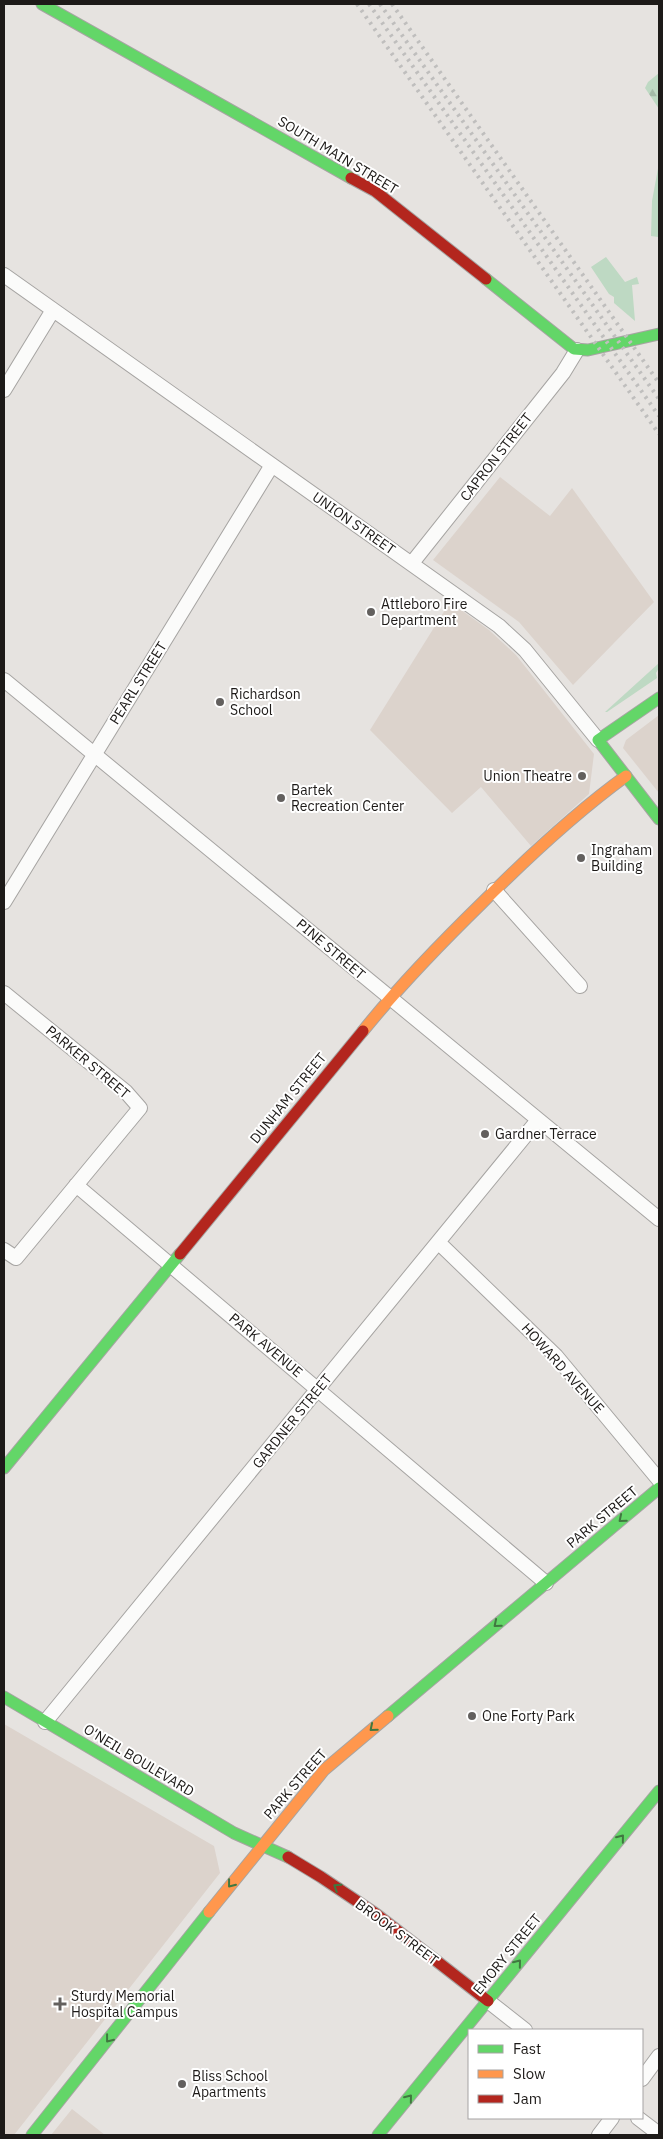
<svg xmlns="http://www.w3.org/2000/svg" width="663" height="2139" viewBox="0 0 663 2139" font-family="'IBM Plex Sans',sans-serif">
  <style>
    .built { fill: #dcd3cc }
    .green { fill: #bed9c3 }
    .forest { fill: url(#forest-firs) }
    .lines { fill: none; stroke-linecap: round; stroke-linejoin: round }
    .street-casing { stroke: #a6a4a2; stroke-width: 16 }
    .fast-casing { stroke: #a6a4a2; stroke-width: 13 }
    .slow-casing { stroke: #a6a4a2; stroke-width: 13 }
    .jam-casing { stroke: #a6a4a2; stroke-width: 13 }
    .street { stroke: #fbfbfa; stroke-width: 14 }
    .fast { stroke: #63d668; stroke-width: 11 }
    .slow { stroke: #ff974d; stroke-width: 11 }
    .jam { stroke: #b3261e; stroke-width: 11 }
    .rail { stroke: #bfbebd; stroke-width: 4; stroke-dasharray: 2.5 5; stroke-linecap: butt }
    .oneway { stroke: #407840 }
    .poi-dot { fill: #63605e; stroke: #fff; stroke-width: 2 }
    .labels { text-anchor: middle; stroke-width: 4; stroke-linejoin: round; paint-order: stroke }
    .street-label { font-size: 14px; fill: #1d1a18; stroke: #fff }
    .poi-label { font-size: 14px; fill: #1d1a18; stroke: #fff; text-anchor: start }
  </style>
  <defs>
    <pattern id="forest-firs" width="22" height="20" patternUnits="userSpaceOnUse" patternTransform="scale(1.25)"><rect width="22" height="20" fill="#bed9c3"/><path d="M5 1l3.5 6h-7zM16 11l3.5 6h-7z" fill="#a3baa7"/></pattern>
  </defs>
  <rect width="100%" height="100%" fill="#e6e3e0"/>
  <path class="built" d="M500 477 550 516 572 488 654 602 573 685 519 622 433 560Z
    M450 602 489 630 516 655 594 754 589 794 531 846 481 787 452 813 370 730Z
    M659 715V793L623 748 626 740Z
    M4 1724 214 1846 220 1873 14 2135H4Z
    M72 2109 105 2135H51Z"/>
  <path class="green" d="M659 163 658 237 651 236 652 201Z
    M606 257 625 282 637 277 639 284 632 285 635 321 614 303V297L609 294 591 267Z
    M659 663V668L656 673 657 678 607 712H605Z"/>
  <path class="forest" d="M659 73V109L645 88 648 82Z"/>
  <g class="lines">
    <g class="street-casing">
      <path id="street" d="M4 275 499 626 525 650 598 740
        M4 390 53 310
        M412 563 563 373 577 350
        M4 680 659 1219
        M494 890 580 986
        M4 902 272 465
        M4 993 126 1092 140 1108 16 1258 4 1250
        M76 1185 546 1583
        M438 1242 556 1356 659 1480
        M45 1722 538 1120
        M488 2001 525 2030
        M642 2079 659 2056
        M638 2118 659 2134
        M599 2135 612 2118"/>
    </g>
    <g class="fast-casing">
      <path id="fast" d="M42 4 351 178
        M486 279 574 349 588 350 659 334
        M659 698 598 740 659 819
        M4 1468 180 1254
        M4 1697 234 1833 288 1857
        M388 1716 659 1488
        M32 2135 209 1912
        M378 2135 659 1791"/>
    </g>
    <g class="slow-casing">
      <path id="slow" d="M363 1031C400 985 441 943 483 902 528 857 575 813 626 776
        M209 1912 324 1770 388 1716"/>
    </g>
    <g class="jam-casing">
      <path id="jam" d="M351 178 375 191 486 279
        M180 1254 363 1031
        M288 1857 321 1877 376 1914 488 2001"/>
    </g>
    <use href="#street" class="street"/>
    <use href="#fast" class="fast"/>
    <use href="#slow" class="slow"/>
    <use href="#jam" class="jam"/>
    <path class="rail" d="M357 4 659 434
      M369 4 659 416
      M380 4 659 399
      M392 4 659 383"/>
  </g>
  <defs><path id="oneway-chevron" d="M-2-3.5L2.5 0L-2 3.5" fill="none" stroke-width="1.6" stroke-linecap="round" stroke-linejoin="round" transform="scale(1.25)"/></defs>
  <g class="oneway">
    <use href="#oneway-chevron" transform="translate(622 1519) rotate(140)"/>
    <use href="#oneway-chevron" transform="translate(497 1624) rotate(140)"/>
    <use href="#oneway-chevron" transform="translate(373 1728) rotate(140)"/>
    <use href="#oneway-chevron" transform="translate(621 1838) rotate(-51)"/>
    <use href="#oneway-chevron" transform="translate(231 1884) rotate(128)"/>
    <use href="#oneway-chevron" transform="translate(337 1887) rotate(-147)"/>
    <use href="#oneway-chevron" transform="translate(518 1963) rotate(-51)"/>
    <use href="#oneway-chevron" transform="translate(109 2039) rotate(128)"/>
    <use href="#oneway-chevron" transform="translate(409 2098) rotate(-51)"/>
  </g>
  <g class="poi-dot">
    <circle cx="371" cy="612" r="5"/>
    <circle cx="220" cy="702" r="5"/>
    <circle cx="582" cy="776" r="5"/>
    <circle cx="281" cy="798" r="5"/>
    <circle cx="581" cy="858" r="5"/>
    <circle cx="485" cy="1134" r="5"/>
    <circle cx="472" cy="1716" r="5"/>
    <path d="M57.5 1996.5h5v5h5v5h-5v5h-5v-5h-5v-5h5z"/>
    <circle cx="182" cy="2084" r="5"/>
  </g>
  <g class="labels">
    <g class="street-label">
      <text transform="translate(338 155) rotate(31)" y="5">SOUTH MAIN STREET</text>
      <text transform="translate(496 457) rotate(-52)" y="5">CAPRON STREET</text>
      <text transform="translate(354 523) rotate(35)" y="5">UNION STREET</text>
      <text transform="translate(138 683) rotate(-58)" y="5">PEARL STREET</text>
      <text transform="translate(331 949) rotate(40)" y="5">PINE STREET</text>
      <text transform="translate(88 1062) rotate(40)" y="5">PARKER STREET</text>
      <text transform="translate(288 1098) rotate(-51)" y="5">DUNHAM STREET</text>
      <text transform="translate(266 1345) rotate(40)" y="5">PARK AVENUE</text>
      <text transform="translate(563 1368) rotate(48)" y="5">HOWARD AVENUE</text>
      <text transform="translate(292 1421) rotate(-51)" y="5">GARDNER STREET</text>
      <text transform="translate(602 1517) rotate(-40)" y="5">PARK STREET</text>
      <text transform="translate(139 1760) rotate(31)" y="5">O'NEIL BOULEVARD</text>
      <text transform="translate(295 1784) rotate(-49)" y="5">PARK STREET</text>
      <text transform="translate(397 1932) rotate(37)" y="5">BROOK STREET</text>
      <text transform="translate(507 1954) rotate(-51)" y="5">EMORY STREET</text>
    </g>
    <g class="poi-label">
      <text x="381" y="609">Attleboro Fire<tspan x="381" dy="16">Department</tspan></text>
      <text x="230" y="699">Richardson<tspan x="230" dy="16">School</tspan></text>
      <text x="572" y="781" text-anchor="end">Union Theatre</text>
      <text x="291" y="795">Bartek<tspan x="291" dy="16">Recreation Center</tspan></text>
      <text x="591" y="855">Ingraham<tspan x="591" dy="16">Building</tspan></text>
      <text x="495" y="1139">Gardner Terrace</text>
      <text x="482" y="1721">One Forty Park</text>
      <text x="71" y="2001">Sturdy Memorial<tspan x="71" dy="16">Hospital Campus</tspan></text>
      <text x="192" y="2081">Bliss School<tspan x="192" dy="16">Apartments</tspan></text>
    </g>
  </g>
  <rect width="663" height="2139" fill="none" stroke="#1d1a18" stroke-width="10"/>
  <rect x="468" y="2029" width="175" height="90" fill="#ffffff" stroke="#a5a3a3"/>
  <rect x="478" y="2045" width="25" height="8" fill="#63d668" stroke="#a5a3a3"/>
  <text x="513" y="2054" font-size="15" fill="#1d1a18">Fast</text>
  <rect x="478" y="2070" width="25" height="8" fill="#ff974d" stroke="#a5a3a3"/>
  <text x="513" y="2079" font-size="15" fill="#1d1a18">Slow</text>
  <rect x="478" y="2095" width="25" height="8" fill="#b3261e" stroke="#a5a3a3"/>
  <text x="513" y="2104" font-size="15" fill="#1d1a18">Jam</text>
</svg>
